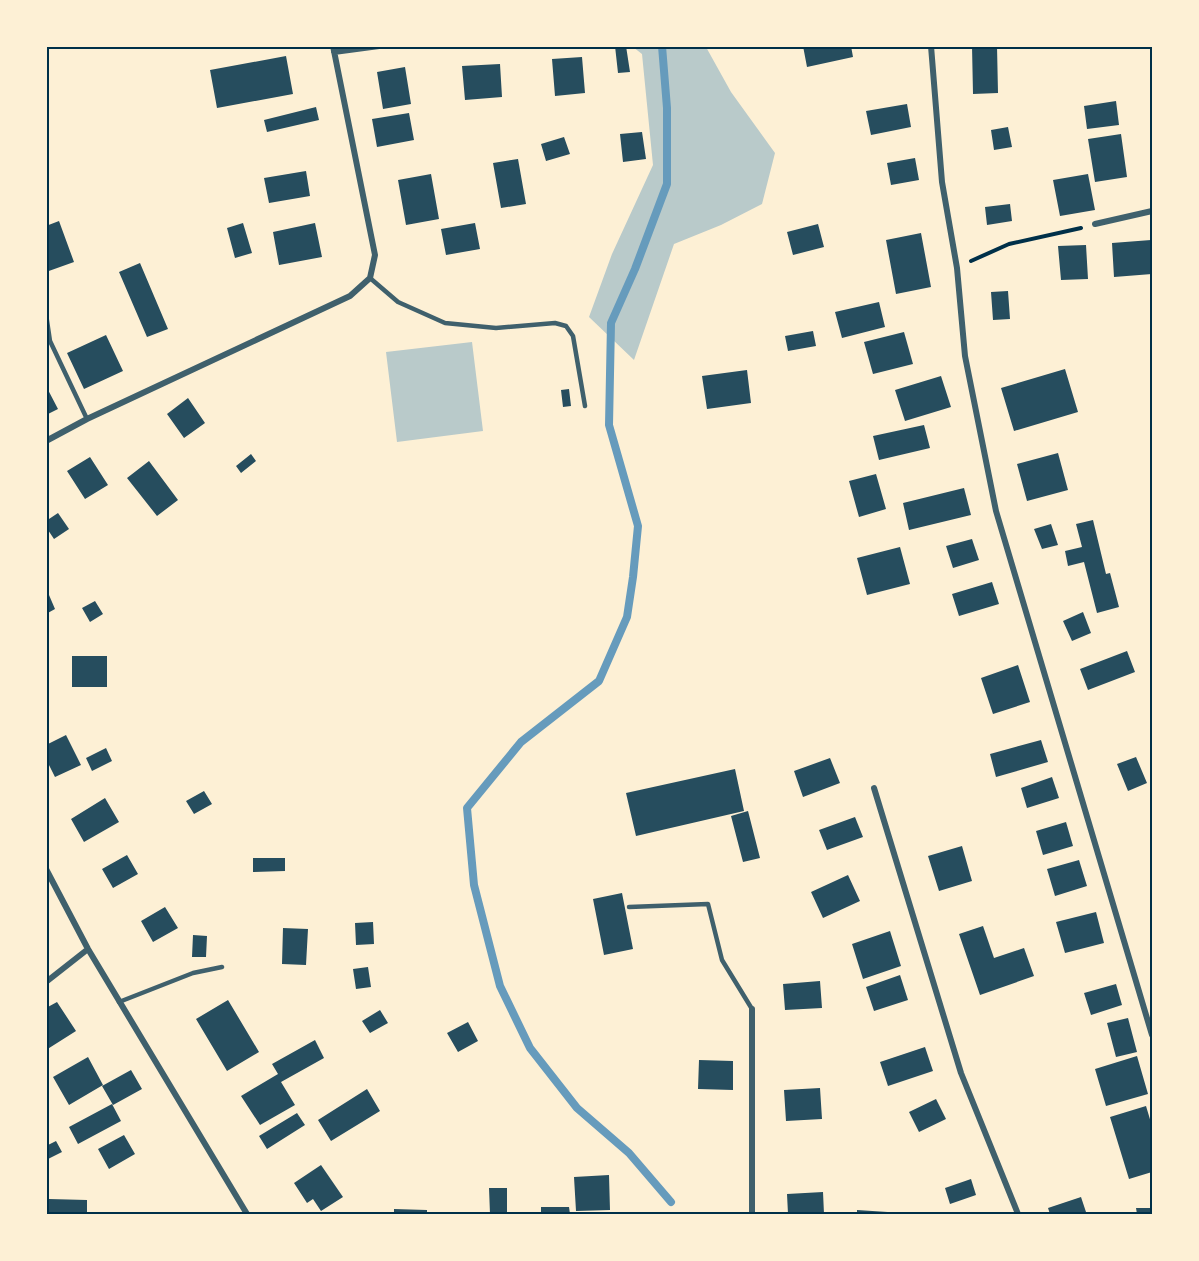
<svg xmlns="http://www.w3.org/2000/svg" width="1199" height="1261" viewBox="0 0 1199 1261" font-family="'DM Sans',sans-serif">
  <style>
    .green { fill: #b9caca }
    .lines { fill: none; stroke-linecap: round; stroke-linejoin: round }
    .stream { stroke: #669bbc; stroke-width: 8 }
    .building { fill: #264d5e }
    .path { stroke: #003049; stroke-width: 4 }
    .service { stroke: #3f606c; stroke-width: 4.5 }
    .minor { stroke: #3f606c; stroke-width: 6 }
    .neatline { fill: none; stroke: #003049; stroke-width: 2 }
  </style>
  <rect width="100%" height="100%" fill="#fdf0d5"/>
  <path class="green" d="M633 47H706L731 92 775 153 762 204 721 225 674 244 634 360 589 317 612 254 653 165 642 54Z
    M472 342 483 431 397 442 386 352Z"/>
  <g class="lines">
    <path class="stream" d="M662 46 667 108V184L635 269 611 323 609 425 638 526 633 577 627 617 599 681 521 742 467 808 474 885 500 986 530 1048 577 1108 629 1153 671 1202"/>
  </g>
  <path class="building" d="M615 46H626L630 72 618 73Z
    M803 46H851L853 57 807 67Z
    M972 46H997L998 93 973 94Z
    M286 56 293 94 217 108 210 70Z
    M582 57 585 93 555 96 552 59Z
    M500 64 502 97 465 100 462 66Z
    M405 67 411 104 383 109 377 72Z
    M1116 101 1119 125 1087 129 1084 106Z
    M907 104 911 127 871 135 866 111Z
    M316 107 319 120 267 132 264 120Z
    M409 113 414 140 377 147 372 119Z
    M1008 127 1012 147 994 150 991 130Z
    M642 132 646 159 623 162 620 134Z
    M1121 134 1127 177 1095 182 1088 139Z
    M564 137 570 154 546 161 541 144Z
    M915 158 919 180 891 185 887 163Z
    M518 159 526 204 501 208 493 163Z
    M306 171 310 196 269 203 264 178Z
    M431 174 439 219 406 225 398 180Z
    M1088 174 1095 210 1060 216 1053 180Z
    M1010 204 1012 221 987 225 985 207Z
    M59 221 74 262 46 272V226Z
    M243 223 252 253 235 258 227 228Z
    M315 223 322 257 279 265 273 232Z
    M475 223 480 249 446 255 441 229Z
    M818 224 824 247 793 255 787 232Z
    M921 233 931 287 896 294 886 240Z
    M1151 240 1152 274 1114 277 1112 243Z
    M1086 245 1088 279 1061 280 1058 246Z
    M140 263 168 329 147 337 119 272Z
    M1008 291 1010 319 993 320 991 292Z
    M879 302 885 327 842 338 835 312Z
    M813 331 816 346 788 351 785 336Z
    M904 332 913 364 873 374 864 342Z
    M106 335 123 371 84 389 67 353Z
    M1065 369 1078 412 1014 431 1001 388Z
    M747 370 751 403 707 409 702 376Z
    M941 376 951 407 905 421 895 390Z
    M46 386 58 409 46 415Z
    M569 389 571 406 563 407 561 390Z
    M188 398 205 423 184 438 167 414Z
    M924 425 930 448 879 460 873 436Z
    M1058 453 1068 490 1027 501 1017 464Z
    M251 454 256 461 241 473 236 466Z
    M90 457 108 485 85 499 67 471Z
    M149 461 178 500 157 516 127 478Z
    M876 474 886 509 859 517 849 481Z
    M964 488 971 515 909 530 903 503Z
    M58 513 69 529 54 539 46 527V521Z
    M1093 520 1106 574 1110 573 1119 607 1097 613 1084 562 1068 566 1065 551 1082 547 1076 524Z
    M1051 524 1058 545 1042 549 1034 529Z
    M972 539 979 560 953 568 946 546Z
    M900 547 910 584 867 595 857 558Z
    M992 582 999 604 959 616 952 594Z
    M49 595 55 609 46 614V597Z
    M95 601 103 614 90 622 82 608Z
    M1083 612 1091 633 1072 641 1063 621Z
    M1127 651 1135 672 1088 690 1080 669Z
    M72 656H107V687H72Z
    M1018 665 1030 702 993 714 981 678Z
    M66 735 81 765 55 777 46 759V745Z
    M1041 740 1048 762 996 777 990 754Z
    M106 748 112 761 92 771 86 758Z
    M1136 757 1147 783 1128 791 1117 764Z
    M830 758 840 783 803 797 794 771Z
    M735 769 744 811 636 836 626 793Z
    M1052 777 1059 798 1027 808 1021 788Z
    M204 791 212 804 194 814 186 801Z
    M105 798 119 822 84 842 71 819Z
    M748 811 760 858 743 862 731 816Z
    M855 817 863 837 827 850 819 830Z
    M1066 822 1073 846 1043 855 1036 831Z
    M962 846 972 881 939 891 928 856Z
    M127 855 138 874 113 888 102 869Z
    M253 858H285V871L253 872Z
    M1079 860 1087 886 1055 896 1047 869Z
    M848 875 860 901 823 918 811 892Z
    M622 893 633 949 604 955 593 899Z
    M165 907 178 928 153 942 141 921Z
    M1096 912 1104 943 1065 953 1056 922Z
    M373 922 374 944 356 945 355 923Z
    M983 926 994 958 1024 948 1034 976 980 995 959 934Z
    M283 928 308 929 306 965 282 964Z
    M890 931 901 966 863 979 852 944Z
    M193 935 207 936 206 957H192Z
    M368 967 371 987 356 989 353 969Z
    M900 975 908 1000 874 1011 866 987Z
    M820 981 822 1008 785 1010 783 984Z
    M1116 984 1122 1005 1091 1015 1084 993Z
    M228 1000 259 1052 227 1071 196 1019Z
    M57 1002 76 1031 46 1050V1008Z
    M380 1010 388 1023 370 1033 362 1021Z
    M1128 1018 1137 1052 1116 1057 1107 1023Z
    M468 1022 478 1041 458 1052 447 1033Z
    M315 1040 324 1058 281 1082 295 1105 260 1125 241 1096 278 1074 272 1064Z
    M925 1047 933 1071 888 1086 880 1062Z
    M1137 1056 1148 1094 1106 1106 1095 1069Z
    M88 1057 103 1085 69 1105 53 1077Z
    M699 1060 733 1061V1090L698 1089Z
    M131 1070 142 1089 113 1105 102 1086Z
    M820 1088 822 1119 786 1121 784 1090Z
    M367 1089 380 1111 331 1141 318 1120Z
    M936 1099 946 1119 919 1132 909 1112Z
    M112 1104 121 1121 78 1144 69 1127Z
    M1146 1106 1152 1126V1172L1129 1179 1110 1117Z
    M297 1113 305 1125 267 1149 259 1136Z
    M124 1135 135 1154 109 1169 98 1149Z
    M56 1141 62 1152 46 1160V1146Z
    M321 1165 343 1197 321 1211 313 1199 307 1203 294 1183Z
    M609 1175 610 1210 576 1211 574 1177Z
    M971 1179 976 1195 950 1204 945 1188Z
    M489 1188H507V1214H490Z
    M823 1192 824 1214H788L787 1194Z
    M1081 1197 1086 1212 1078 1214H1050L1048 1208Z
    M49 1199 87 1200V1214H49Z
    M541 1207H569L570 1214H541Z
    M1136 1208H1152V1214H1137Z
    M394 1209 427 1210V1214H394Z
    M857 1210 903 1213V1214H857Z"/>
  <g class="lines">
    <path class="path" d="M971 261 1009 244 1081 228"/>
    <path class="service" d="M370 278 398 302 445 323 496 328 555 323 566 326 573 336 585 406
      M46 314 50 341 87 419
      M629 907 708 904 722 960 752 1009
      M119 1002 193 973 222 967"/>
    <path class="minor" d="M931 46 942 182 957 268 965 356 996 511 1152 1035
      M334 52 379 46
      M1095 224 1152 211
      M46 441 87 419 350 296 370 278 375 255 333 46
      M874 788 961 1073 1018 1214
      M46 869 88 949 247 1214
      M46 982 88 949
      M752 1214V1009"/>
  </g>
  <rect width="1199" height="1261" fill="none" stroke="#fdf0d5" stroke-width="96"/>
  <rect x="48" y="48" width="1103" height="1165" class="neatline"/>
</svg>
